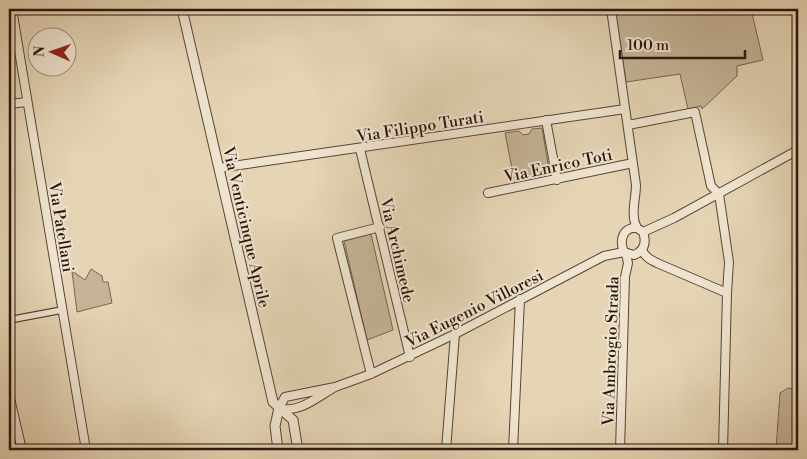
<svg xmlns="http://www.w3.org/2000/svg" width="807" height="459" viewBox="0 0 807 459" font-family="'Libre Bodoni',serif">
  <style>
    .green { fill: #c5b498; stroke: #786452 }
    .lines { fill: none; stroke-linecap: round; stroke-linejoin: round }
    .pedestrian-casing { stroke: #5a4436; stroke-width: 8 }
    .minor-casing { stroke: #5a4436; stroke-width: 10 }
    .tertiary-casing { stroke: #5a4436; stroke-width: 11 }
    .pedestrian { stroke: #eee4cf; stroke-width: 5.5 }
    .minor { stroke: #eee4cf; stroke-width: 8 }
    .tertiary { stroke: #eee4cf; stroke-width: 9 }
    .labels { text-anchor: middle; stroke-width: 4; stroke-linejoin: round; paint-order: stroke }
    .street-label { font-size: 16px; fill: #2b140b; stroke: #eee4cf }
  </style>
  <rect width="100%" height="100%" fill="#e5d5b5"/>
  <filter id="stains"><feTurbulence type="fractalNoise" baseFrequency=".004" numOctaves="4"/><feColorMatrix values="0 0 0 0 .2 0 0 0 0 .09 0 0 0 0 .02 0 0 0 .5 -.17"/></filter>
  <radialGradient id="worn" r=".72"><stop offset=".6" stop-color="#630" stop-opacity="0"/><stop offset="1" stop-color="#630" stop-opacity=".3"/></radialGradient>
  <path class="green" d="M615 9H751L763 60 737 66V76L702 109 701 106 688 109 680 74 626 82Z
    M542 128 550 176 540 178 536 174 529 175 527 182 515 184 505 133 519 131 523 135 529 134 532 129Z
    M371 234 393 330 367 340 344 241Z
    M91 269 102 276 103 282H108L112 303 77 312 72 271 85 280Z
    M788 388 798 390V450H776L780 393Z"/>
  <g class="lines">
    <g class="pedestrian-casing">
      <path id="pedestrian" d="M9 320 62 310"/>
    </g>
    <g class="minor-casing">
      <path id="minor" d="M12 9 86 450
        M611 9 636 185C636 199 630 215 637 228
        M9 104 27 102
        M546 120 557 180
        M628 125 695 112 711 186 719 194
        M360 149 410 357
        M219 168 625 109
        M488 193 633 163
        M719 194 729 262 727 293
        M632 228H637L643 232C647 243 644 251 634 255L624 252C620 243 621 231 632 228Z
        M643 232 674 218 798 150
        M642 250C645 257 651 260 657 263L727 293 723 450
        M371 374 337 238 380 227
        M335 387C317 397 299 414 279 408L285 397 335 387 371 374 455 334 604 256 624 252
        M9 394 22 450
        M446 450 455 334
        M513 450 520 299
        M620 450 625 277 628 263 626 254"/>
    </g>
    <g class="tertiary-casing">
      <path id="tertiary" d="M182 9 270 389 273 402 293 420 298 450
        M278 450 275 426 279 408"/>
    </g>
    <use href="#pedestrian" class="pedestrian"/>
    <use href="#minor" class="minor"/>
    <use href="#tertiary" class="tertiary"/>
  </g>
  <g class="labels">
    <g class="street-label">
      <text transform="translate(420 126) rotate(-9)" y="6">Via Filippo Turati</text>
      <text transform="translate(558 165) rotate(-12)" y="6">Via Enrico Toti</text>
      <text transform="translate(62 227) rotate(81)" y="6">Via Patellani</text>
      <text transform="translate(247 227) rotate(77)" y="6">Via Venticinque Aprile</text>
      <text transform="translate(398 250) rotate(77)" y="6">Via Archimede</text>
      <text transform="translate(474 308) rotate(-27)" y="6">Via Eugenio Villoresi</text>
      <text transform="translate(610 351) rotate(-88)" y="6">Via Ambrogio Strada</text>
    </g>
  </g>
  <rect width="807" height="459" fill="none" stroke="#e5d5b5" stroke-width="30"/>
  <rect x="10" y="10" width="787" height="439" fill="none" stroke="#2b140b" stroke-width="2.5"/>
  <rect x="15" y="15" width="777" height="429" fill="none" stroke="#2b140b"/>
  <g transform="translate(52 52) rotate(272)"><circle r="24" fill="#eee4cf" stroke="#a09181"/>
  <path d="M0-4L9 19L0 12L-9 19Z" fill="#8f2418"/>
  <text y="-8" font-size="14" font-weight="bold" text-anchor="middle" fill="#2b140b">N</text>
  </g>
  <path d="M620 50v8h125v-8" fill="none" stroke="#2b140b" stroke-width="2.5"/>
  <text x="627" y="50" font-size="15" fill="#2b140b" stroke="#eee4cf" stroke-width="4" paint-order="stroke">100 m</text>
  <rect width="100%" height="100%" filter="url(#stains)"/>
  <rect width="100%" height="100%" fill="url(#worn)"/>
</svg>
